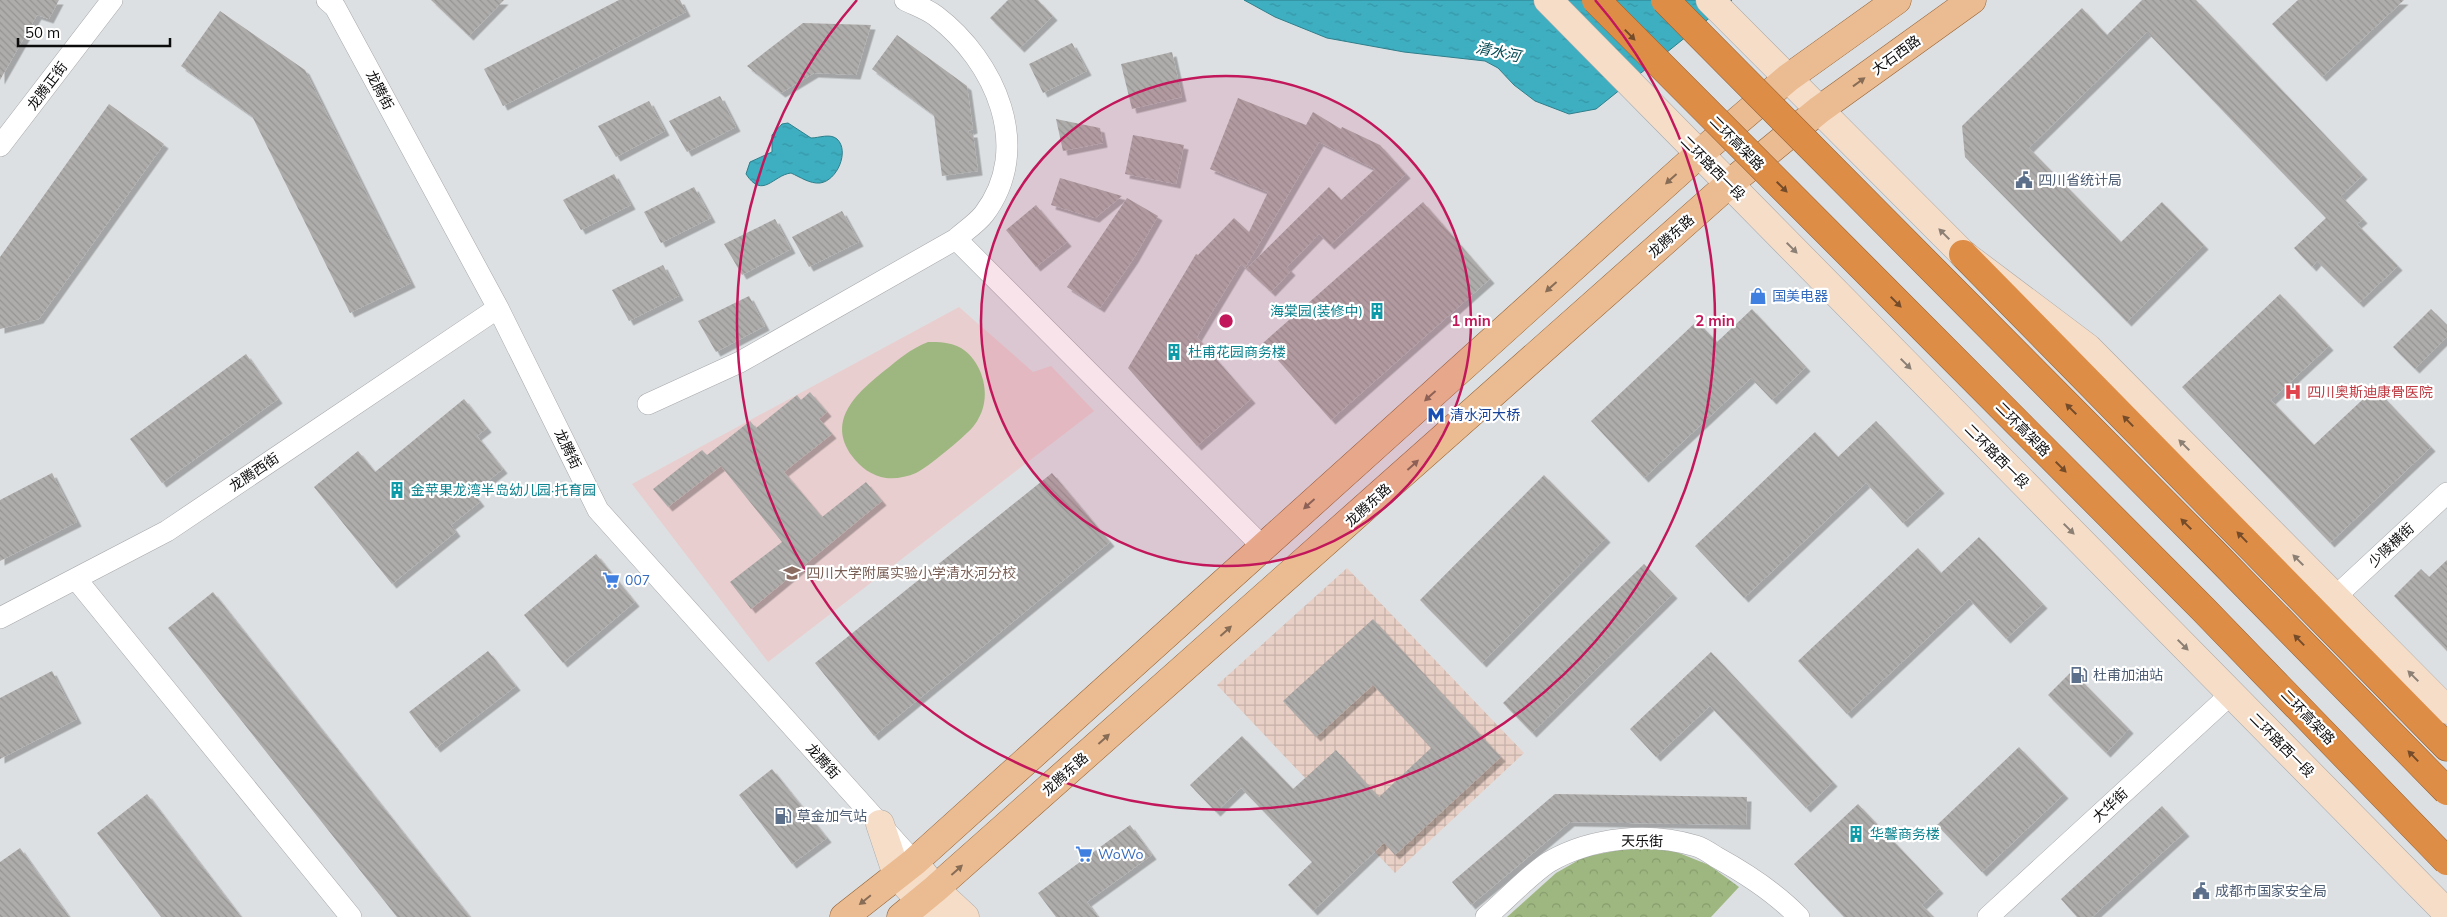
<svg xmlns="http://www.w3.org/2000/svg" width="2447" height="917" viewBox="0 0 2447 917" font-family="Mulish,'Noto Sans SC',sans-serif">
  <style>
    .industrial { fill: url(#industrial-grid) }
    .education { fill: #e9cecf }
    .park { fill: url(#park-crowns) }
    .pitch { fill: #9eb780 }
    .water { fill: url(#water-ripples); stroke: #2f7e8b }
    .building { fill: url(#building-back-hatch); filter: url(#shadow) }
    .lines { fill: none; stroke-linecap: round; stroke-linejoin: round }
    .street-casing { stroke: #a6a8ab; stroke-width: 22 }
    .secondary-casing { stroke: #a6a8ab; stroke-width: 29 }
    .primary-casing { stroke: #946033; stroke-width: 29 }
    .highway-casing { stroke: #946033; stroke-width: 29 }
    .street { stroke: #fff; stroke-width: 21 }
    .secondary { stroke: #f5ddc8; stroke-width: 28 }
    .primary { stroke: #ebbb91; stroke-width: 28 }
    .highway { stroke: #de8d47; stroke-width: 28 }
    .highway-bridge-casing { stroke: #946033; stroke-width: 29; stroke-linecap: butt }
    .highway-bridge { stroke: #de8d47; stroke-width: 28 }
    .oneway { fill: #754c2a }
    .oneway2 { fill: #876c56 }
    .oneway3 { fill: #8c7f74 }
    .ring { fill: none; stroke: #c2185b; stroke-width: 2.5 }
    .labels { text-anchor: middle; stroke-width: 4.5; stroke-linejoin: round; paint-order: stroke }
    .street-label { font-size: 14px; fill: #0c0c0d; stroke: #fff }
    .service-label { font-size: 14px; fill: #4e5e75; stroke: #fff; text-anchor: start }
    .shop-label { font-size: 14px; fill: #366cbe; stroke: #fff; text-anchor: start }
    .culture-label { font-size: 14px; fill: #0d838f; stroke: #fff; text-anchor: start }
    .health-label { font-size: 14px; fill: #be3a42; stroke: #fff; text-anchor: start }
    .transit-label { font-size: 14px; fill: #164399; stroke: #fff; text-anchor: start }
    .education-label { font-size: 14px; fill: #785e54; stroke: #fff; text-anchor: start }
    .water-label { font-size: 15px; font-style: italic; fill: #024852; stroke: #fff }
    .centre { fill: #c2185b; stroke: #fff; stroke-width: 2.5 }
    .ring-label { font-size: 15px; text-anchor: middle; font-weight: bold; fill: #c2185b; stroke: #fff; stroke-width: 4.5; stroke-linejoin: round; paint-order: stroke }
  </style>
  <defs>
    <pattern id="industrial-grid" width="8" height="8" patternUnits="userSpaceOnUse" patternTransform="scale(1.25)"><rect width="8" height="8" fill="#e8d0c6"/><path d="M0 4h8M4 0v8" fill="none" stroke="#c6b1a9"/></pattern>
    <pattern id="park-crowns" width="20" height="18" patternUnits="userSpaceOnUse" patternTransform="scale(1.25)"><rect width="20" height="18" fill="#9eb780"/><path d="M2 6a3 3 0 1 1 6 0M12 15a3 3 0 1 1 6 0" fill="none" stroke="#879c6d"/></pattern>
    <pattern id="water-ripples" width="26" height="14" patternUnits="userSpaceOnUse" patternTransform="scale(1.25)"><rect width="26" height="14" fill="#3eafc1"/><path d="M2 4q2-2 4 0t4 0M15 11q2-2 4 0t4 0" fill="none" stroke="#3595a5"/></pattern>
    <pattern id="building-back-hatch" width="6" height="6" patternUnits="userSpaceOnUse" patternTransform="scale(1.25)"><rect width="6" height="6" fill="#afadab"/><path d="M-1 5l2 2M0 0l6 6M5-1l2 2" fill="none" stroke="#959492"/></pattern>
    <filter id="shadow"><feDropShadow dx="4.5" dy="4.5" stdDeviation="0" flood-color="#0004"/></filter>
  </defs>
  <rect width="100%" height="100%" fill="#dde0e2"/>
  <path class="industrial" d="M1347 568 1524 753 1395 873 1217 685Z"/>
  <path class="education" d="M959 307 1033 372 1051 366 1094 411 768 662 632 484Z"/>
  <path class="park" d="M1629 848 1669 849 1709 865 1739 887 1711 917H1507L1556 873 1584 857Z"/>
  <path class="pitch" d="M928 342C939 342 950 342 961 348 981 360 990 390 982 411 980 416 976 424 972 428 964 437 927 468 916 473 907 477 896 479 886 478 872 476 860 467 852 456 826 420 857 393 884 371 898 360 910 349 928 342Z"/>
  <path class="water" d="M1244 0H1732L1596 109 1569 114 1535 101 1514 85 1498 68 1485 61 1404 52 1327 38 1275 17Z
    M788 123 811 138C819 138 830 133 837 139 850 151 837 181 820 183 810 184 800 177 791 173 773 175 763 200 746 174L750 162 772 152V135L782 124Z"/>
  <path class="building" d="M0 0H59L49 19 37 15 0 80Z
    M431 0H504L469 36Z
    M619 0H680L686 12 503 106 484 69Z
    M1008 0H1038L1053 16 1020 48 990 18Z
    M2142 0H2196L2363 175 2341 196 2363 219 2357 224 2398 266 2359 303 2317 261 2312 267 2294 248 2326 218 2147 32 2029 148 2121 242 2162 202 2204 245 2127 322 1965 157 1962 126 2082 8 2107 35Z
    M2298 0H2404L2322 77 2272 24Z
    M220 11 305 70 411 283 350 313 252 116 181 66Z
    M803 23 871 25 856 75 814 73 781 93 747 66Z
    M897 35 967 86 973 129 968 131 969 133H973L978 171 942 176 934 115 872 69Z
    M1072 43 1087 71 1043 93 1029 64Z
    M1172 52 1182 97 1132 109 1121 64Z
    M720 96 736 127 687 152 669 121Z
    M1238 98 1306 125 1313 112 1341 129 1342 127 1380 145 1406 174 1330 245 1319 234 1287 267 1291 271 1271 292 1246 269 1329 187 1341 200 1375 169 1319 142 1245 268 1241 264 1197 337 1251 399 1197 446 1128 368 1196 254 1198 255 1234 218 1249 232 1268 192 1210 169Z
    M649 101 665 131 616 157 598 126Z
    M109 104 164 144 39 319 0 329V257Z
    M1056 119 1100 128 1103 143 1063 151Z
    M1133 135 1184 145 1176 184 1125 174Z
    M614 174 631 205 581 230 563 200Z
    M1060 178 1122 196 1095 218 1051 205Z
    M694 187 711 218 661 243 644 212Z
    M1127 198 1158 216 1134 258 1100 308 1067 287Z
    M1423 202 1490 279 1331 420 1263 343Z
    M1036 205 1067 242 1036 267 1006 230Z
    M842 211 859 242 809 267 792 237Z
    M775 219 791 249 742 275 724 244Z
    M663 265 679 296 629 321 612 290Z
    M2280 294 2329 346 2271 400 2314 445 2375 388 2431 447 2330 543 2182 387Z
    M749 296 765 326 716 352 698 321Z
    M1752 309 1806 367 1772 400 1751 378 1644 478 1591 421 1697 321 1717 342Z
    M2431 309 2447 325V337L2415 369 2393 347Z
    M246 354 278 399 162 483 130 439Z
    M810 392 827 412 819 419 832 434 784 472 822 517 866 482 882 501 751 609 730 582 782 542 721 466 668 507 653 489 702 450 707 455 750 421 756 428 797 395 801 400Z
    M464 399 487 428 477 436 503 469 473 493 480 502 451 525 456 532 392 584 314 487 358 451 375 472Z
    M1876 421 1940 489 1903 523 1866 483 1744 598 1695 546 1815 432 1838 457Z
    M52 473 77 522 0 561V500Z
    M1052 473 1110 542 874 736 815 663Z
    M1544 475 1606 538 1482 663 1420 600Z
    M1979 537 2043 604 2006 639 1969 599 1847 714 1798 661 1918 548 1941 573Z
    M596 554 635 602 563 663 524 615Z
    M2447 560V651L2394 596 2421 569 2429 577Z
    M1644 564 1673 594 1532 733 1503 703Z
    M213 592 470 917H397L168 628Z
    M1373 619 1501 757 1395 855 1384 843 1313 911 1288 885 1312 862 1241 788 1216 812 1190 785 1242 736 1293 789 1336 750 1379 797 1431 748 1373 685 1316 737 1283 701Z
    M488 651 516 686 436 748 409 712Z
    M1711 652 1833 782 1806 808 1710 706 1656 757 1630 729Z
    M52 671 77 719 0 759V698Z
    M2072 671 2129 729 2106 753 2048 695Z
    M2019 747 2064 794 1982 872 1937 825Z
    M772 769 827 838 792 864 739 795Z
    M147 794 241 917H161L97 833Z
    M1555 794 1747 797 1746 825 1570 822 1471 905 1452 882Z
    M1858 804 1939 889 1922 905 1934 917H1844L1794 864Z
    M2162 806 2185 832 2092 917H2077L2061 899Z
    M1130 825 1152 855 1087 902 1098 917H1056L1038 893Z
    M20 848 69 917H0V862Z"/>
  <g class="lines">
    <g class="street-casing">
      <path id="street" d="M327 0 335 7 498 308 598 510 914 862
        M905 0C915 5 927 9 936 16 995 61 1034 148 984 214 977 223 965 231 956 239L1262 546
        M0 146 112 0
        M648 404 740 362 956 239
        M76 579 351 917
        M2335 597 2447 493
        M0 618 167 531 498 308
        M1486 917C1505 901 1529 875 1549 862 1592 837 1649 832 1696 846 1703 848 1710 853 1716 857 1747 874 1775 892 1799 917
        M1988 917 2231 694"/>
    </g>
    <g class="secondary-casing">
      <path id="secondary" d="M1548 0 2447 913
        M1710 0 1963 254 2088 348 2447 710
        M880 824 897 875 935 917
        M914 862 935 889 965 917"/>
    </g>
    <g class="primary-casing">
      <path id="primary" d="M844 917 914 862 1699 154 1788 78 1897 0
        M901 917 935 889 1729 184 1819 110 1972 0"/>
    </g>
    <g class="highway-casing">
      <path id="highway" d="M1963 254 2447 747"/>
    </g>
    <use href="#street" class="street"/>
    <use href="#secondary" class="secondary"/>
    <use href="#primary" class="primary"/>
    <use href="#highway" class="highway"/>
    <g class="highway-bridge-casing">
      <path id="highway-bridge" d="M1596 0 2202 608 2447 861
        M1665 0 2213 552 2447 791"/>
    </g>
    <use href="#highway-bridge" class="highway-bridge"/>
  </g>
  <defs><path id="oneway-solid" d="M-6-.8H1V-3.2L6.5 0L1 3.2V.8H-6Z" transform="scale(1.25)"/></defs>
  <g class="oneway">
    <use href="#oneway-solid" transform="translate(1630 35) rotate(46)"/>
    <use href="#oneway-solid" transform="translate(1782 187) rotate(45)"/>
    <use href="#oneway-solid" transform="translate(1896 302) rotate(45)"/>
    <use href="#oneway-solid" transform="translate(2071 409) rotate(-135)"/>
    <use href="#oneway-solid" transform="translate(2128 421) rotate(-134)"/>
    <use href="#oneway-solid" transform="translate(2061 467) rotate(45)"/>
    <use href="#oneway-solid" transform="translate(2186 524) rotate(-135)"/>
    <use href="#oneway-solid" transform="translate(2242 537) rotate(-134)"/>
    <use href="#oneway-solid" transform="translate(2299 640) rotate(-134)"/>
    <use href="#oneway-solid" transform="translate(2413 756) rotate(-134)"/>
  </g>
  <g class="oneway2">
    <use href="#oneway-solid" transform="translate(1859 82) rotate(-36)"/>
    <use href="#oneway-solid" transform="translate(1671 179) rotate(138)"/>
    <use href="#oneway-solid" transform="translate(1551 287) rotate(138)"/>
    <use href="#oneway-solid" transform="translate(1430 396) rotate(138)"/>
    <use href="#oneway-solid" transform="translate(1413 465) rotate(-42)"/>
    <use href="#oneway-solid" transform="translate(1309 504) rotate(138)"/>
    <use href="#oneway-solid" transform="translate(1226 631) rotate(-42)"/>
    <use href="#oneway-solid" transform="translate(1104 739) rotate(-42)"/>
    <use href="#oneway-solid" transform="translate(957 870) rotate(-42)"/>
    <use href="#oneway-solid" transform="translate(865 900) rotate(141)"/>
  </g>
  <g class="oneway3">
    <use href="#oneway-solid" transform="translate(1944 234) rotate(-135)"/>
    <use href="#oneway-solid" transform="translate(1792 248) rotate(45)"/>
    <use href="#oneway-solid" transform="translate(1906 364) rotate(45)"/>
    <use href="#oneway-solid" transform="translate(2184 445) rotate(-135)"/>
    <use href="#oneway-solid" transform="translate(2069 529) rotate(45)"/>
    <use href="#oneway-solid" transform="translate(2298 560) rotate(-135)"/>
    <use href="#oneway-solid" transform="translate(2183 645) rotate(45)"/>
    <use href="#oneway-solid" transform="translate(2413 676) rotate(-135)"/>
  </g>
  <circle cx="1226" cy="321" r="245" fill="#c2185b" fill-opacity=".12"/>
  <g class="ring">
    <circle cx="1226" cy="321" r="245"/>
    <path d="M1595 0A489 489 0 1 1 857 0"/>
  </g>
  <defs>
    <g id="civic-bare" transform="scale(1.35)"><path d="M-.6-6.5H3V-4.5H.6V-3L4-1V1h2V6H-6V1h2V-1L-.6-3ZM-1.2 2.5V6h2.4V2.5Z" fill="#5c6f8a" stroke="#fff" stroke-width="2.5" paint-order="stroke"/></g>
    <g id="shop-bare" transform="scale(1.35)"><path d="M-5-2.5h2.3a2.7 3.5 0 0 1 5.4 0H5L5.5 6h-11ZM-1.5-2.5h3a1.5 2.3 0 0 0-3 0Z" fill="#3f7fe0" stroke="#fff" stroke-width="2.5" paint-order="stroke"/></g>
    <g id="building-bare" transform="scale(1.35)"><path d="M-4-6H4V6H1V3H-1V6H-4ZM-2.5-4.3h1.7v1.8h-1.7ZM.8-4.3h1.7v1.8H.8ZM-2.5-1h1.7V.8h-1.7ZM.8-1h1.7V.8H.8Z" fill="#0f9aa8" stroke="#fff" stroke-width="2.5" paint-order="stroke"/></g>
    <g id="hospital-bare" transform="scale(1.35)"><path d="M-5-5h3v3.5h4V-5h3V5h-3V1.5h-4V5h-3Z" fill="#e0444e" stroke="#fff" stroke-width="2.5" paint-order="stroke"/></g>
    <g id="metro-bare" transform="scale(1.35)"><path d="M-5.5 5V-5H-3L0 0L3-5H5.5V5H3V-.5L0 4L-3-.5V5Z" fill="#1a4fb4" stroke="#fff" stroke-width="2.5" paint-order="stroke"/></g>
    <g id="school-bare" transform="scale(1.35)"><path d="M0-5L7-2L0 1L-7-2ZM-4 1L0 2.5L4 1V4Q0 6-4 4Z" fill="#8d6e63" stroke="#fff" stroke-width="2.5" paint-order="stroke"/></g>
    <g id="supermarket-bare" transform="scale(1.35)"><path d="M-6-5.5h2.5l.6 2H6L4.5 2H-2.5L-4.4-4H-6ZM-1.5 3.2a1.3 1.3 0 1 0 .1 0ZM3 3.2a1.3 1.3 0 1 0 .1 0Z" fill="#3f7fe0" stroke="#fff" stroke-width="2.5" paint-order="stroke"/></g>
    <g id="fuel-bare" transform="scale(1.35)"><path d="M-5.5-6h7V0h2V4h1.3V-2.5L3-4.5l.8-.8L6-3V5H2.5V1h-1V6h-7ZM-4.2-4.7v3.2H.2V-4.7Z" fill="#5c6f8a" stroke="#fff" stroke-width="2.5" paint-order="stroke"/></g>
  </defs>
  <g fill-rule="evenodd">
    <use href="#civic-bare" x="2024" y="180"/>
    <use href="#shop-bare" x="1758" y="296"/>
    <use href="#building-bare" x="1377" y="311"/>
    <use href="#building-bare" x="1174" y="352"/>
    <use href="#hospital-bare" x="2293" y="392"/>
    <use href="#metro-bare" x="1436" y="415"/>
    <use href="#building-bare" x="397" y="490"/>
    <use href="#school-bare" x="792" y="573"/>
    <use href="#supermarket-bare" x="611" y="580"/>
    <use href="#fuel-bare" x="2079" y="675"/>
    <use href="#fuel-bare" x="783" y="816"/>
    <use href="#building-bare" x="1856" y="834"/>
    <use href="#supermarket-bare" x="1084" y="854"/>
    <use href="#civic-bare" x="2201" y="891"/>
  </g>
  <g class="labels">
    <g class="street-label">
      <text transform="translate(1896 55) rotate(-36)" y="5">大石西路</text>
      <text transform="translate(47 86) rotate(-53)" y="5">龙腾正街</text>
      <text transform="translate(380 90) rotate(62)" y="5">龙腾街</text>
      <text transform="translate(1737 143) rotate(45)" y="5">二环高架路</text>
      <text transform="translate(1713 168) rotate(45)" y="5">二环路西一段</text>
      <text transform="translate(1671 236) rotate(-42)" y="5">龙腾东路</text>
      <text transform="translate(2023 429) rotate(45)" y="5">二环高架路</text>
      <text transform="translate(568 449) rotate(64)" y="5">龙腾街</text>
      <text transform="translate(1997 456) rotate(45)" y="5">二环路西一段</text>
      <text transform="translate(254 472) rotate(-34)" y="5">龙腾西街</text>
      <text transform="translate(1368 505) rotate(-42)" y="5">龙腾东路</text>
      <text transform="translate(2391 545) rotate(-43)" y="5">少陵横街</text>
      <text transform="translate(2308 717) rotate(46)" y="5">二环高架路</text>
      <text transform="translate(2282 745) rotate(45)" y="5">二环路西一段</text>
      <text transform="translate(823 761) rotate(48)" y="5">龙腾街</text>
      <text transform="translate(1065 774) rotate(-42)" y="5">龙腾东路</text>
      <text transform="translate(2110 805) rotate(-43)" y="5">大华街</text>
      <text transform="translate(1642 841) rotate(1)" y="5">天乐街</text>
    </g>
    <g class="service-label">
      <text x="2038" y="185">四川省统计局</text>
      <text x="2093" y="680">杜甫加油站</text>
      <text x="797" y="821">草金加气站</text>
      <text x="2215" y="896">成都市国家安全局</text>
    </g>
    <g class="shop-label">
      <text x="1772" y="301">国美电器</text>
      <text x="625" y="585">007</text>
      <text x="1098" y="859">WoWo</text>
    </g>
    <g class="culture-label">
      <text x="1363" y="316" text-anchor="end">海棠园(装修中)</text>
      <text x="1188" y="357">杜甫花园商务楼</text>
      <text x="411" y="495">金苹果龙湾半岛幼儿园·托育园</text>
      <text x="1870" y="839">华馨商务楼</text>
    </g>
    <g class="health-label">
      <text x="2307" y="397">四川奥斯迪康骨医院</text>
    </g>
    <g class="transit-label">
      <text x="1450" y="420">清水河大桥</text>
    </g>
    <g class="education-label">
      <text x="806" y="578">四川大学附属实验小学清水河分校</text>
    </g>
    <g class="water-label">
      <text transform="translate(1498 52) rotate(12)" y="5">清水河</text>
    </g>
  </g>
  <circle cx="1226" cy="321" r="8" class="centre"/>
  <g class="ring-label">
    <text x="1471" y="326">1 min</text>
    <text x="1715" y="326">2 min</text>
  </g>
  <path d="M18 38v8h152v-8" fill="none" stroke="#0c0c0d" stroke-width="2.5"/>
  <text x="25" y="38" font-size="15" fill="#0c0c0d" stroke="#ffffff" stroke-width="4" paint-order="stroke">50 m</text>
</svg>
